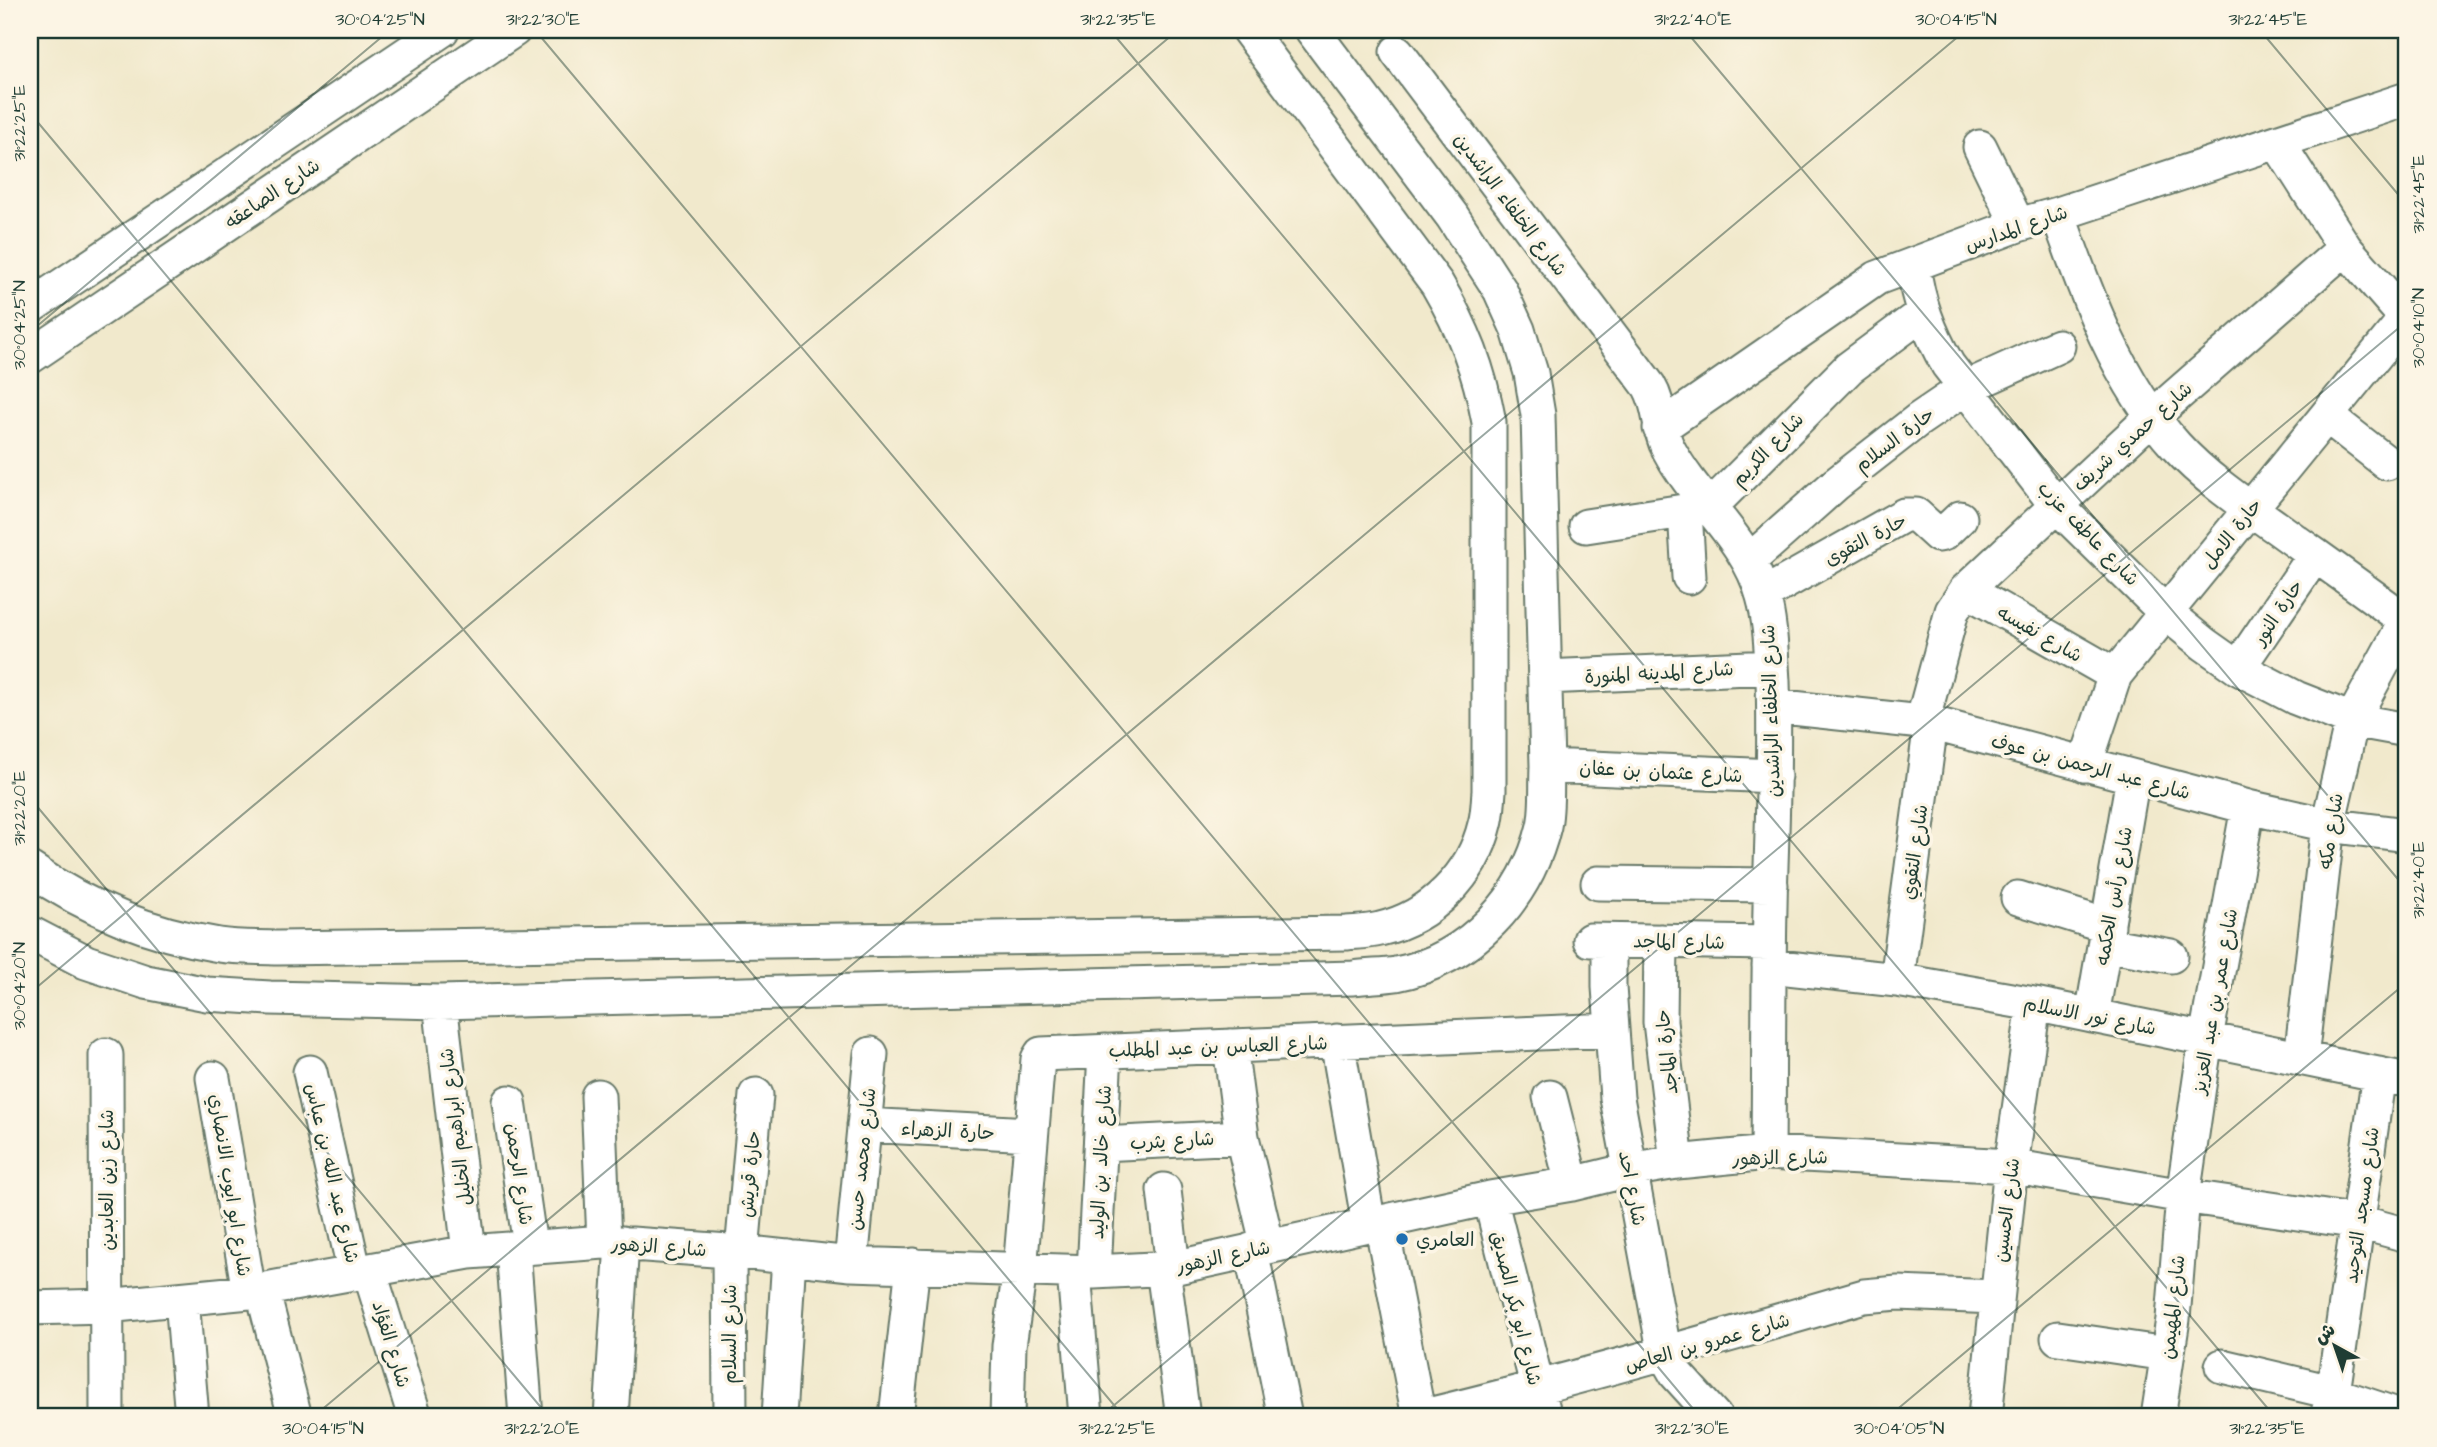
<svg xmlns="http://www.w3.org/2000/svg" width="2437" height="1447" viewBox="0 0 2437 1447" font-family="'Architects Daughter','Playpen Sans Arabic',sans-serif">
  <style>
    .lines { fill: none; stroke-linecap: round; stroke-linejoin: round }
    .minor-casing { stroke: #687969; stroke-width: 37 }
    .minor { stroke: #fff; stroke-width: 33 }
    .ticks { fill: none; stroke: #1f3d34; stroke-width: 2; stroke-opacity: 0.45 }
    .poi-dot { fill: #1f6fb2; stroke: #fcf5e5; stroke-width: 2.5 }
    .labels { text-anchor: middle; stroke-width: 7; stroke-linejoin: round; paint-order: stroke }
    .street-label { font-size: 19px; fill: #1f3d34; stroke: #fcf5e5 }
    .poi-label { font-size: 19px; fill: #1f3d34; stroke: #fcf5e5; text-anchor: start }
    .neatline { fill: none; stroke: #1f3d34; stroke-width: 2.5 }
    .ticks-label { font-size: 18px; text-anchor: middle; fill: #1f3d34 }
  </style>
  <rect width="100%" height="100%" fill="#fcf5e5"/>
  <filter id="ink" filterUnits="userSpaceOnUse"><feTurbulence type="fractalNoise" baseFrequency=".0143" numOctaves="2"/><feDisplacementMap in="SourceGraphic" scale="14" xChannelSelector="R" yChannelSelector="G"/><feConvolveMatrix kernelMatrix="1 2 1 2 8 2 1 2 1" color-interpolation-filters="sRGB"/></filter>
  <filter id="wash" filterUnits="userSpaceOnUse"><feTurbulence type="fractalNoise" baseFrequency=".00686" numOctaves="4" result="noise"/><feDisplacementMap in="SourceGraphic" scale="28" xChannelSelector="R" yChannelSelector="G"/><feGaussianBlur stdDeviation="1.57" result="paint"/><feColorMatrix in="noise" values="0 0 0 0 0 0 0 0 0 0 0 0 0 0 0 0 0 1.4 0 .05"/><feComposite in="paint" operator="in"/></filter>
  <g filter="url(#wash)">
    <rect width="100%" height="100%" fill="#f1e9cc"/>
  </g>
  <g filter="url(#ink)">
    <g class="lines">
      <g class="minor-casing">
        <path id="minor" d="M1397 52 1649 386C1662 408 1657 428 1669 450 1697 502 1747 538 1763 596 1771 624 1771 652 1773 681 1775 743 1773 804 1771 866 1768 962 1769 1057 1768 1153
          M2278 143 2345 248 2407 319
          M1980 147 2018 225
          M2058 214C2086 295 2118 382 2176 446 2204 477 2242 503 2276 527 2319 558 2363 589 2406 621
          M1913 265C1918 302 1929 332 1948 365L2056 505 2166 613 2204 644 2238 668 2296 698 2352 720 2407 730
          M30 307 442 30
          M30 357 514 30
          M2327 416 2387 463
          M1660 428 1877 278 2018 225 2058 214 2407 99
          M1685 511 1689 577
          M1586 526 1710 507 1849 368 1923 313
          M1749 561 1836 484 1918 420 1965 388 2058 346
          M1966 590 2115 675
          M1763 595 1904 515H1916L1938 535 1943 534 1960 518
          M2238 668 2315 555
          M1545 677 1772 667
          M1774 706 1931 723 2248 807 2328 825 2407 835
          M1922 723 1952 611 1966 590 2153 416 2345 248
          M2085 765 2115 675 2406 318
          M1547 766 1774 776
          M30 869C88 909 149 934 219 945 238 948 258 947 278 948L1347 933C1358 932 1369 932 1380 929 1431 917 1473 875 1485 824 1488 814 1488 802 1489 791V422C1479 369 1464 330 1437 284L1248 30
          M1598 883 1771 885
          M2018 898 2108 926
          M30 933 86 962 146 982 207 994 270 998 440 1002 1353 978C1368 976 1383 976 1396 974 1471 960 1527 897 1544 826 1548 807 1546 785 1547 766L1538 415 1531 373 1518 330 1500 290 1452 216 1312 30
          M1590 940 1769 943
          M1609 941V987L1617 1098 1665 1355 1676 1374 1715 1417
          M1661 941 1660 1022 1677 1162
          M2105 944 2171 956
          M1769 966 1897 980 2034 1004 2407 1080
          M1897 980 1931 723
          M440 1002 469 1252
          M2092 1016 2133 777
          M1337 1041 1369 1225
          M1230 1046 1242 1137 1268 1247
          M106 1055 107 1417
          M2301 1058 2328 825 2352 720 2407 619
          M310 1072 355 1274
          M213 1078 249 1292
          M598 1096 604 1242
          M1550 1097 1572 1184
          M509 1102 530 1246
          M864 1125 1031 1134
          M1101 1144 1242 1137
          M1164 1190 1173 1268
          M1490 1198 1545 1417
          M1381 1222 1419 1417
          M513 1249 526 1417
          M1251 1250 1285 1417
          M729 1251 730 1417
          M742 1252 756 1095
          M851 1264 871 1054
          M1163 1269 1183 1417
          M369 1270 415 1417
          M1074 1272 1086 1417
          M1094 1272 1105 1051
          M262 1289 295 1417
          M182 1299 192 1417
          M30 1308 106 1306 249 1292 469 1252 604 1242 742 1252 851 1264 1094 1272 1173 1268 1490 1198 1572 1184 1629 1170 1677 1162 1768 1153 2011 1166 2183 1196 2359 1222 2407 1235
          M2058 1338 2167 1354
          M2222 1366 2319 1389 2403 1417
          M611 1417 622 1243
          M779 1417 789 1257
          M896 1417 913 1265
          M1007 1417 1009 1346 1020 1270 1038 1059 1041 1054 1611 1030
          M1420 1417C1569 1381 1717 1339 1864 1296L1898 1293 1996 1297
          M1985 1417 2011 1166 2034 1004
          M2158 1417 2173 1319 2183 1196 2206 1038 2248 807
          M2327 1417 2333 1393 2379 1074"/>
      </g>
      <use href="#minor" class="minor"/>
    </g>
  </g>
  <path class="ticks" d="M535 30 1700 1417M1110 30 2275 1417M1685 30 2407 890M2260 30 2407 205M30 113 1124 1417M30 332 390 30M30 798 549 1417M30 993 1178 30M313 1417 1966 30M1100 1417 2407 321M1888 1417 2407 982"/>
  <circle class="poi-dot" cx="1402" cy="1239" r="7"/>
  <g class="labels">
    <g class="street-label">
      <text transform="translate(272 193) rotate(-34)" y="7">شارع الصاعقه</text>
      <text transform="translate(1511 204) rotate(53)" y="7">شارع الخلفاء الراشدين</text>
      <text transform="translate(2016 228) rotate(-19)" y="7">شارع المدارس</text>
      <text transform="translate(2132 436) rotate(-42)" y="7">شارع حمدي شريف</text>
      <text transform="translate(1894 439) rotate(-37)" y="7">حارة السلام</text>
      <text transform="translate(1767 449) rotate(-46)" y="7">شارع الكريم</text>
      <text transform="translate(2089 533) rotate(46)" y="7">شارع عاطف عزب</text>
      <text transform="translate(2231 533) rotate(-51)" y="7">حارة الامل</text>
      <text transform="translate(1865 539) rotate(-28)" y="7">حارة التقوى</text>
      <text transform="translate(2277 612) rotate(-56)" y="7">حارة النور</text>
      <text transform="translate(2040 633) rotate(30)" y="7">شارع نفيسه</text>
      <text transform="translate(1659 672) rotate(-3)" y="7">شارع المدينه المنورة</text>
      <text transform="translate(1770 711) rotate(-92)" y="7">شارع الخلفاء الراشدين</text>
      <text transform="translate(2091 766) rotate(15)" y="7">شارع عبد الرحمن بن عوف</text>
      <text transform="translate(1661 771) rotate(3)" y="7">شارع عثمان بن عفان</text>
      <text transform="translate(2330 831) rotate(-81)" y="7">شارع مكه</text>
      <text transform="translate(1914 852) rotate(-82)" y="7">شارع التقوي</text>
      <text transform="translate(2113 896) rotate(-80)" y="7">شارع رأس الحكمه</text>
      <text transform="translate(1679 941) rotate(1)" y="7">شارع الماجد</text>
      <text transform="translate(2214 1001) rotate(-80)" y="7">شارع عمر بن عبد العزيز</text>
      <text transform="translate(2090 1015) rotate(11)" y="7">شارع نور الاسلام</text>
      <text transform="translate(1218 1046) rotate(-2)" y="7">شارع العباس بن عبد المطلب</text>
      <text transform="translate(1666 1052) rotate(-96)" y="7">حارة الماجد</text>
      <text transform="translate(455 1127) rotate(-97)" y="7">شارع ابراهيم الخليل</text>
      <text transform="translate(948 1130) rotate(3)" y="7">حارة الزهراء</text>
      <text transform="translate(1172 1140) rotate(-3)" y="7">شارع يثرب</text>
      <text transform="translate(1780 1157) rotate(-1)" y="7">شارع الزهور</text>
      <text transform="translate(861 1159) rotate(-84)" y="7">شارع محمد حسن</text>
      <text transform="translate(1100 1162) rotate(-87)" y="7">شارع خالد بن الوليد</text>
      <text transform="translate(333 1173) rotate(77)" y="7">شارع عبد الله بن عباس</text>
      <text transform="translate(520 1174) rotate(82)" y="7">شارع الرحمن</text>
      <text transform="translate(749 1174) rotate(-85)" y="7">حارة قريش</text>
      <text transform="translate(106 1180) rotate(-90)" y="7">شارع زين العابدين</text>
      <text transform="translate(231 1185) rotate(81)" y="7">شارع ابو ايوب الانصاري</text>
      <text transform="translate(1633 1188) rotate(79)" y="7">شارع احد</text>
      <text transform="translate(2361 1205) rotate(-82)" y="7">شارع مسجد التوحيد</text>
      <text transform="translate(2006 1210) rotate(-83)" y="7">شارع الحسين</text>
      <text transform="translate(659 1246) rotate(4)" y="7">شارع الزهور</text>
      <text transform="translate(1223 1256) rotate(-12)" y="7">شارع الزهور</text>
      <text transform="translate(2172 1307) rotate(-84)" y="7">شارع المهيمن</text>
      <text transform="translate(1517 1308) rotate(76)" y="7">شارع ابو بكر الصديق</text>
      <text transform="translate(729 1334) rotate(-90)" y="7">شارع السلام</text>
      <text transform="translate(1707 1342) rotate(-16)" y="7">شارع عمرو بن العاص</text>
      <text transform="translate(392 1344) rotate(73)" y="7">شارع الفؤاد</text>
    </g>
    <g class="poi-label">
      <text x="1416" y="1246">العامري</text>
    </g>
  </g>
  <rect width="2437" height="1447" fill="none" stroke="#fcf5e5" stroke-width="77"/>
  <g transform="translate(2335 1346) rotate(320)" stroke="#fcf5e5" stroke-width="5" paint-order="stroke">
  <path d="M0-5L12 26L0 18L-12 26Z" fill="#1f3d34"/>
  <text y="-10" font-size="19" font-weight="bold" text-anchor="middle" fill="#1f3d34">ش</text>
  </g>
  <rect x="38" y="38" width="2360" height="1370" class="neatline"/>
  <g class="ticks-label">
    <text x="380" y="25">30°04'25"N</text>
    <text x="543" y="25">31°22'30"E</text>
    <text x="1118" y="25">31°22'35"E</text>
    <text x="1693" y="25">31°22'40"E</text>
    <text x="1956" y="25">30°04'15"N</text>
    <text x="2268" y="25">31°22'45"E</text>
    <text transform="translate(19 123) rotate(-90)" y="6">31°22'25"E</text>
    <text transform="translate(2418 194) rotate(-90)" y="6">31°22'45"E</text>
    <text transform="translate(19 325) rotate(-90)" y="6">30°04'25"N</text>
    <text transform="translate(2418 328) rotate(-90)" y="6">30°04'10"N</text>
    <text transform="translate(19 808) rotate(-90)" y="6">31°22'20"E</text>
    <text transform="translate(2418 880) rotate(-90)" y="6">31°22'40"E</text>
    <text transform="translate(19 986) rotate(-90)" y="6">30°04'20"N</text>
    <text x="323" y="1434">30°04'15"N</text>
    <text x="542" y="1434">31°22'20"E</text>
    <text x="1117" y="1434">31°22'25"E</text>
    <text x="1692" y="1434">31°22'30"E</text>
    <text x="1899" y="1434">30°04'05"N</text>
    <text x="2267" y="1434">31°22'35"E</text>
  </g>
</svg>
